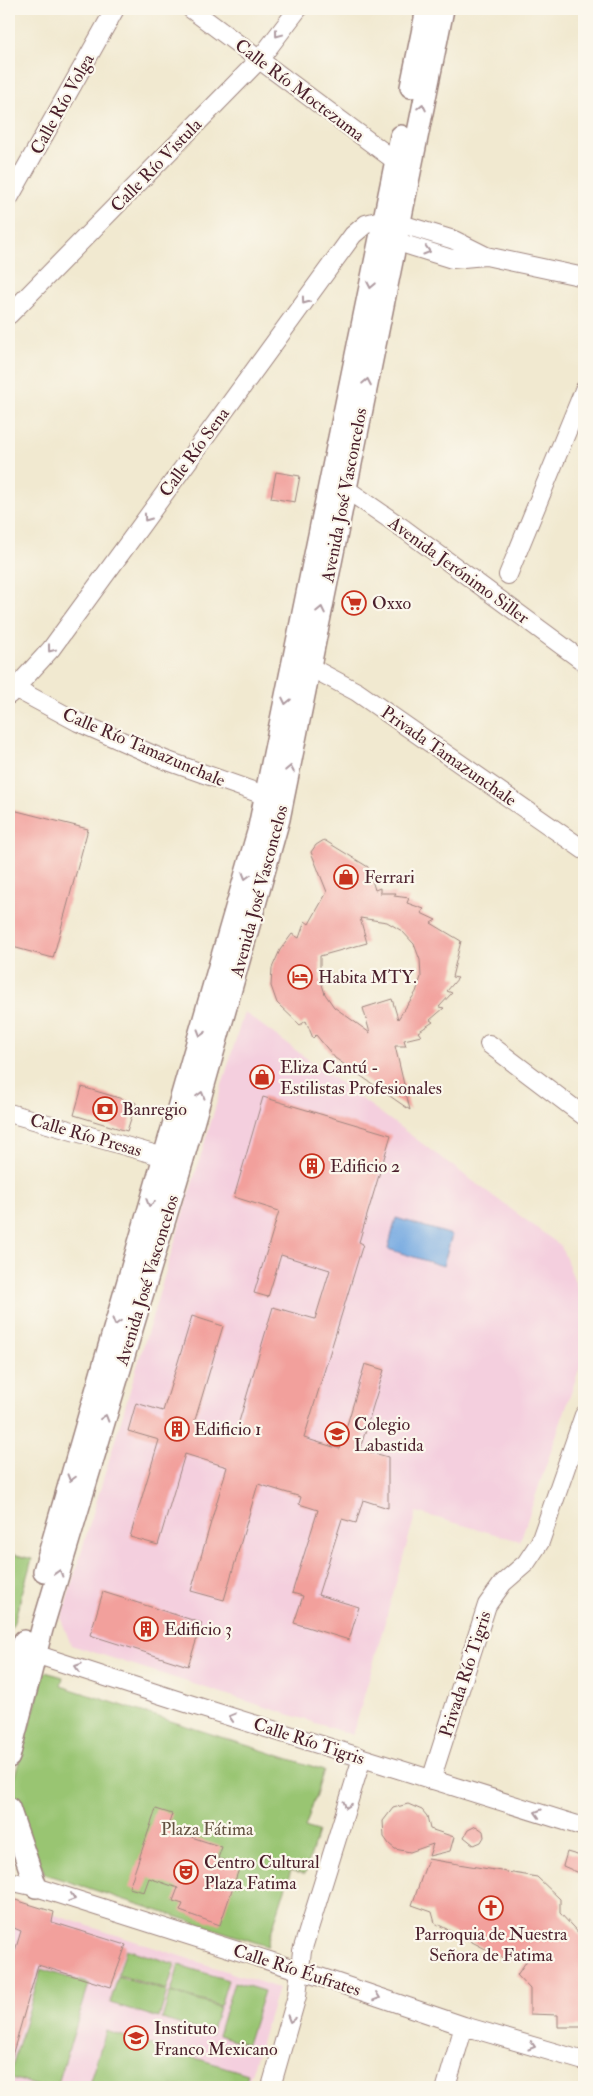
<svg xmlns="http://www.w3.org/2000/svg" width="593" height="2096" viewBox="0 0 593 2096" font-family="'IM FELL Double Pica',serif">
  <style>
    .built { fill: #f4cfde }
    .green { fill: #99c572; stroke: #72724e }
    .water { fill: #74a9e1; stroke: #5f6486 }
    .building { fill: #f2a09c; fill-rule: evenodd }
    .lines { fill: none; stroke-linecap: round; stroke-linejoin: round }
    .minor-casing { stroke: #9e847e; stroke-width: 20 }
    .major-casing { stroke: #9e847e; stroke-width: 24 }
    .minor { stroke: #fff; stroke-width: 18 }
    .major { stroke: #fff; stroke-width: 21 }
    .oneway { stroke: #ae9aa0 }
    .labels { text-anchor: middle; stroke-width: 4.5; stroke-linejoin: round; paint-order: stroke }
    .street-label { font-size: 18px; fill: #4a1f2b; stroke: #fbf7ec }
    .poi-label { font-size: 18px; fill: #4a1f2b; stroke: #fbf7ec; text-anchor: start }
    .park-label { font-size: 18px; fill: #625140; stroke: #fbf7ec }
  </style>
  <rect width="100%" height="100%" fill="#fbf7ec"/>
  <filter id="ink" filterUnits="userSpaceOnUse"><feTurbulence type="fractalNoise" baseFrequency=".02" numOctaves="2"/><feDisplacementMap in="SourceGraphic" scale="10" xChannelSelector="R" yChannelSelector="G"/><feConvolveMatrix kernelMatrix="1 2 1 2 8 2 1 2 1" color-interpolation-filters="sRGB"/></filter>
  <filter id="wash" filterUnits="userSpaceOnUse"><feTurbulence type="fractalNoise" baseFrequency=".0096" numOctaves="4" result="noise"/><feDisplacementMap in="SourceGraphic" scale="20" xChannelSelector="R" yChannelSelector="G"/><feGaussianBlur stdDeviation="1.12" result="paint"/><feColorMatrix in="noise" values="0 0 0 0 0 0 0 0 0 0 0 0 0 0 0 0 0 1.4 0 .05"/><feComposite in="paint" operator="in"/></filter>
  <g filter="url(#wash)">
    <rect width="100%" height="100%" fill="#f1e9d0"/>
    <path class="built" d="M244 1012 561 1246 584 1305V1355L520 1541 416 1512 353 1735 71 1645 61 1619Z
      M9 1900 278 1988 247 2087H9Z"/>
    <path class="green" d="M9 1553 32 1559 13 1625 9 1630Z
      M45 1672 63 1677 61 1686 324 1770 305 1828 318 1832 305 1874 291 1870 267 1946 45 1874 9 1796Z
      M126 1949 175 1964 167 1990 118 1975Z
      M179 1965 228 1980 220 2006 171 1992Z
      M41 1969 89 1984 57 2087H41L9 2077Z
      M118 1977 167 1991 159 2018 110 2003Z
      M234 1982 264 1991 247 2044 218 2035Z
      M170 1992 219 2007 211 2034 162 2019Z
      M106 2031 248 2074 244 2087H88Z"/>
    <path class="water" d="M396 1218 452 1235 443 1266 388 1249Z"/>
    <g id="blocks">
      <path class="building" d="M276 472 300 476 295 502 271 498Z
        M9 809 88 829 53 958 9 946Z
        M324 840 368 867 375 890 380 888V893H396L394 896 409 898 407 903 424 909 421 913 436 920 431 923 461 941 452 977 458 978 447 991 452 993 439 1007 444 1008 430 1020 433 1022 418 1032 421 1036 404 1040 406 1046H395L410 1110 335 1058 316 1035 313 1038 306 1021 300 1025 277 1003 271 986 272 968 280 950 292 934 299 938 305 921 309 924 327 892 311 852 316 845ZM360 918 387 922 402 931 414 944 420 960 421 977 416 992 398 1019 392 999 363 1008 370 1033 334 1007 325 994 320 978V956L367 943Z
        M82 1087 136 1103 127 1131 74 1115Z
        M263 1097 391 1135 359 1242 363 1244 304 1438 340 1449 365 1364 384 1370 360 1449 388 1457V1508L363 1500 356 1523 342 1519 318 1595 359 1607 349 1640 294 1623 303 1596 292 1593 318 1510 299 1504 301 1497 258 1484 224 1600 191 1591 227 1467 185 1454 158 1545 130 1537 159 1440 128 1431 136 1403 163 1411 192 1316 223 1326 195 1420 236 1432 273 1307 315 1319 330 1270 281 1255 268 1297 254 1293 279 1211 234 1197Z
        M103 1592 202 1623 188 1666 90 1635Z
        M408 1804 422 1810 427 1816 430 1829 454 1837 450 1851 429 1856 433 1844 410 1852 395 1849 389 1844 384 1837 383 1821 393 1808Z
        M156 1809 172 1814 167 1829 222 1847 218 1858 240 1866 220 1925 180 1911 183 1904 173 1901 178 1888 149 1878 144 1892 129 1888Z
        M476 1826 483 1831 484 1837 481 1842 474 1845 464 1837 468 1830Z
        M567 1852 584 1857V1875L563 1866Z
        M428 1859 537 1877 560 1899V1913L584 1939V2027H558V2015L530 2014V1989L517 1975 528 1959 507 1960 435 1923 432 1912 412 1905Z
        M9 1898 54 1912 52 1922 126 1945 111 1987 38 1965 12 2056H9V1971L21 1931 9 1926Z"/>
    </g>
  </g>
  <g filter="url(#ink)">
    <use href="#blocks" fill-opacity="0" stroke="#9e847e" stroke-width="1"/>
    <g class="lines">
      <g class="minor-casing">
        <path id="minor" d="M191 9 405 168
          M9 198 115 9
          M385 238 452 259 485 256
          M9 315 259 60 298 9
          M336 482 404 529 584 662
          M508 575 584 390
          M298 664 310 667 357 692 584 850
          M9 685 78 722 165 760 278 800
          M9 695 51 649 353 235 366 224 385 219 454 240 486 256 584 277
          M489 1044 584 1116
          M9 1113 164 1157
          M35 1654 183 1702 584 1827
          M431 1780 487 1605 503 1583 526 1563 540 1542 584 1415
          M9 1881 36 1887 320 1977 464 2026 584 2061
          M271 2087 297 1996 302 1951 362 1758
          M446 2087 464 2026"/>
      </g>
      <g class="major-casing">
        <path id="major" d="M411 87 427 9
          M44 1571 258 832 401 136
          M9 1694 24 1641
          M9 1757 42 1629 183 1159 279 819 443 9
          M9 1808 36 1887"/>
      </g>
      <use href="#minor" class="minor"/>
      <use href="#major" class="major"/>
    </g>
    <defs><path id="oneway-chevron" d="M-2-3.5L2.5 0L-2 3.5" fill="none" stroke-width="1.6" stroke-linecap="round" stroke-linejoin="round" transform="scale(1.25)"/></defs>
    <g class="oneway">
      <use href="#oneway-chevron" transform="translate(278 34) rotate(127)"/>
      <use href="#oneway-chevron" transform="translate(422 107) rotate(-78)"/>
      <use href="#oneway-chevron" transform="translate(427 251) rotate(17)"/>
      <use href="#oneway-chevron" transform="translate(371 285) rotate(101)"/>
      <use href="#oneway-chevron" transform="translate(305 301) rotate(126)"/>
      <use href="#oneway-chevron" transform="translate(367 382) rotate(-79)"/>
      <use href="#oneway-chevron" transform="translate(147 518) rotate(126)"/>
      <use href="#oneway-chevron" transform="translate(321 610) rotate(-78)"/>
      <use href="#oneway-chevron" transform="translate(51 649) rotate(127)"/>
      <use href="#oneway-chevron" transform="translate(286 701) rotate(102)"/>
      <use href="#oneway-chevron" transform="translate(290 769) rotate(-79)"/>
      <use href="#oneway-chevron" transform="translate(246 876) rotate(106)"/>
      <use href="#oneway-chevron" transform="translate(201 1033) rotate(106)"/>
      <use href="#oneway-chevron" transform="translate(201 1095) rotate(-74)"/>
      <use href="#oneway-chevron" transform="translate(150 1203) rotate(106)"/>
      <use href="#oneway-chevron" transform="translate(116 1322) rotate(106)"/>
      <use href="#oneway-chevron" transform="translate(105 1418) rotate(-73)"/>
      <use href="#oneway-chevron" transform="translate(71 1478) rotate(106)"/>
      <use href="#oneway-chevron" transform="translate(59 1573) rotate(-73)"/>
      <use href="#oneway-chevron" transform="translate(78 1667) rotate(-162)"/>
      <use href="#oneway-chevron" transform="translate(232 1717) rotate(-163)"/>
      <use href="#oneway-chevron" transform="translate(347 1805) rotate(107)"/>
      <use href="#oneway-chevron" transform="translate(538 1813) rotate(-163)"/>
      <use href="#oneway-chevron" transform="translate(72 1898) rotate(18)"/>
      <use href="#oneway-chevron" transform="translate(377 1997) rotate(19)"/>
      <use href="#oneway-chevron" transform="translate(291 2019) rotate(106)"/>
      <use href="#oneway-chevron" transform="translate(532 2046) rotate(16)"/>
    </g>
  </g>
  <defs>
    <g id="supermarket-ring" transform="scale(1.25)"><circle r="9.5" fill="#fbf7ec" stroke="#c8321e" stroke-width="1.5"/><path d="M-6-5.5h2.5l.6 2H6L4.5 2H-2.5L-4.4-4H-6ZM-1.5 3.2a1.3 1.3 0 1 0 .1 0ZM3 3.2a1.3 1.3 0 1 0 .1 0Z" fill="#c8321e"/></g>
    <g id="shop-ring" transform="scale(1.25)"><circle r="9.5" fill="#fbf7ec" stroke="#c8321e" stroke-width="1.5"/><path d="M-5-2.5h2.3a2.7 3.5 0 0 1 5.4 0H5L5.5 6h-11ZM-1.5-2.5h3a1.5 2.3 0 0 0-3 0Z" fill="#c8321e"/></g>
    <g id="hotel-ring" transform="scale(1.25)"><circle r="9.5" fill="#fbf7ec" stroke="#c8321e" stroke-width="1.5"/><path d="M-6-4.5h1.5V1H6V5H4.5V3h-9V5H-6ZM-4 0a1.8 1.8 0 1 1 3.6 0ZM.5 0V-2.5h3Q6-2.5 6 0Z" fill="#c8321e"/></g>
    <g id="bank-ring" transform="scale(1.25)"><circle r="9.5" fill="#fbf7ec" stroke="#c8321e" stroke-width="1.5"/><path d="M-6-4H6V4H-6ZM0-2.3a2.3 2.3 0 1 0 0 4.6a2.3 2.3 0 1 0 0-4.6Z" fill="#c8321e"/></g>
    <g id="building-ring" transform="scale(1.25)"><circle r="9.5" fill="#fbf7ec" stroke="#c8321e" stroke-width="1.5"/><path d="M-4-6H4V6H1V3H-1V6H-4ZM-2.5-4.3h1.7v1.8h-1.7ZM.8-4.3h1.7v1.8H.8ZM-2.5-1h1.7V.8h-1.7ZM.8-1h1.7V.8H.8Z" fill="#c8321e"/></g>
    <g id="school-ring" transform="scale(1.25)"><circle r="9.5" fill="#fbf7ec" stroke="#c8321e" stroke-width="1.5"/><path d="M0-5L7-2L0 1L-7-2ZM-4 1L0 2.5L4 1V4Q0 6-4 4Z" fill="#c8321e"/></g>
    <g id="theatre-ring" transform="scale(1.25)"><circle r="9.5" fill="#fbf7ec" stroke="#c8321e" stroke-width="1.5"/><path d="M-5-5.5Q0-4 5-5.5V0Q5 5 0 6Q-5 5-5 0ZM-3.3-2.5H-1v1.5H-3.3ZM1-2.5H3.3v1.5H1ZM-2.8 1Q0 5.5 2.8 1Z" fill="#c8321e"/></g>
    <g id="church-ring" transform="scale(1.25)"><circle r="9.5" fill="#fbf7ec" stroke="#c8321e" stroke-width="1.5"/><path d="M-1.2-6h2.4v3.5h3.3v2.4h-3.3V6h-2.4V-.1h-3.3v-2.4h3.3Z" fill="#c8321e"/></g>
  </defs>
  <g fill-rule="evenodd">
    <use href="#supermarket-ring" x="354" y="603"/>
    <use href="#shop-ring" x="346" y="877"/>
    <use href="#hotel-ring" x="300" y="977"/>
    <use href="#shop-ring" x="262" y="1077"/>
    <use href="#bank-ring" x="105" y="1109"/>
    <use href="#building-ring" x="312" y="1166"/>
    <use href="#building-ring" x="177" y="1429"/>
    <use href="#school-ring" x="337" y="1434"/>
    <use href="#building-ring" x="146" y="1629"/>
    <use href="#theatre-ring" x="186" y="1872"/>
    <use href="#church-ring" x="491" y="1908"/>
    <use href="#school-ring" x="136" y="2038"/>
  </g>
  <g class="labels">
    <g class="street-label">
      <text transform="translate(300 90) rotate(37)" y="6">Calle Río Moctezuma</text>
      <text transform="translate(62 104) rotate(-61)" y="6">Calle Río Volga</text>
      <text transform="translate(156 165) rotate(-46)" y="6">Calle Río Vistula</text>
      <text transform="translate(194 452) rotate(-54)" y="6">Calle Río Sena</text>
      <text transform="translate(344 495) rotate(-79)" y="6">Avenida José Vasconcelos</text>
      <text transform="translate(459 570) rotate(36)" y="6">Avenida Jerónimo Siller</text>
      <text transform="translate(144 747) rotate(23)" y="6">Calle Río Tamazunchale</text>
      <text transform="translate(449 756) rotate(35)" y="6">Privada Tamazunchale</text>
      <text transform="translate(259 891) rotate(-75)" y="6">Avenida José Vasconcelos</text>
      <text transform="translate(86 1135) rotate(16)" y="6">Calle Río Presas</text>
      <text transform="translate(147 1280) rotate(-73)" y="6">Avenida José Vasconcelos</text>
      <text transform="translate(465 1674) rotate(-72)" y="6">Privada Río Tigris</text>
      <text transform="translate(309 1741) rotate(18)" y="6">Calle Río Tigris</text>
      <text transform="translate(297 1970) rotate(18)" y="6">Calle Río Éufrates</text>
    </g>
    <g class="poi-label">
      <text x="372" y="609">Oxxo</text>
      <text x="364" y="883">Ferrari</text>
      <text x="318" y="983">Habita MTY.</text>
      <text x="280" y="1073">Eliza Cantú -<tspan x="280" dy="21">Estilistas Profesionales</tspan></text>
      <text x="122" y="1115">Banregio</text>
      <text x="330" y="1172">Edificio 2</text>
      <text x="354" y="1430">Colegio<tspan x="354" dy="21">Labastida</tspan></text>
      <text x="194" y="1435">Edificio 1</text>
      <text x="164" y="1635">Edificio 3</text>
      <text x="204" y="1868">Centro Cultural<tspan x="204" dy="21">Plaza Fatima</tspan></text>
      <text x="491" y="1940" text-anchor="middle">Parroquia de Nuestra<tspan x="491" dy="21">Señora de Fatima</tspan></text>
      <text x="154" y="2034">Instituto<tspan x="154" dy="21">Franco Mexicano</tspan></text>
    </g>
    <g class="park-label">
      <text x="207" y="1835">Plaza Fátima</text>
    </g>
  </g>
  <rect width="593" height="2096" fill="none" stroke="#fbf7ec" stroke-width="30"/>
</svg>
